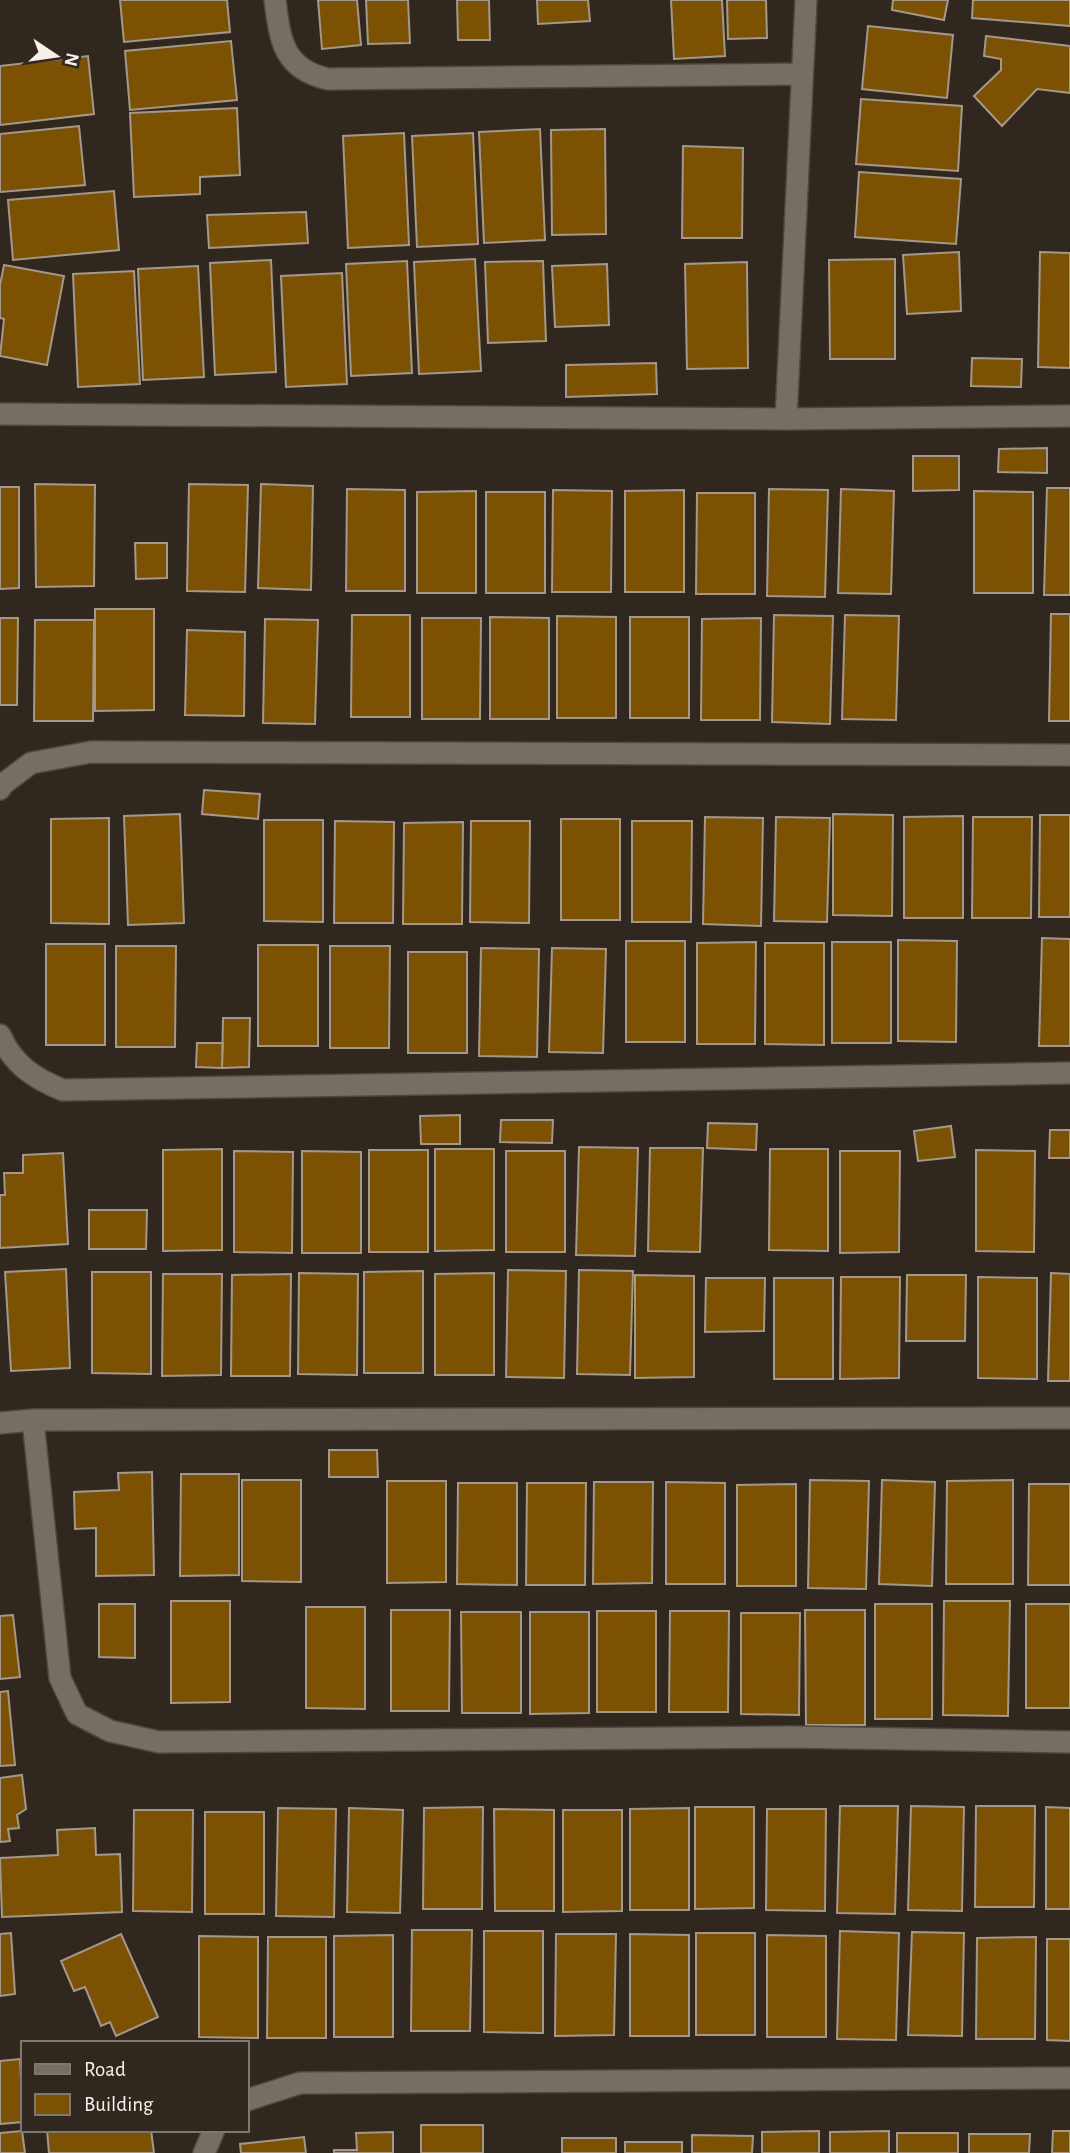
<svg xmlns="http://www.w3.org/2000/svg" width="1070" height="2153" viewBox="0 0 1070 2153" font-family="'Alegreya Sans',sans-serif">
  <style>
    .building { fill: #7d5102; stroke: #a2988c; stroke-width: 2 }
    .lines { fill: none; stroke-linecap: round; stroke-linejoin: round }
    .street-casing { stroke: #4d473e; stroke-width: 24 }
    .street { stroke: #776e63; stroke-width: 21 }
  </style>
  <rect width="100%" height="100%" fill="#30281f"/>
  <path class="building" d="M120 0H227L230 32 124 42Z
    M318 0H357L361 45 322 49Z
    M366 0H408L410 43 368 44Z
    M457 0H489L490 40H458Z
    M537 0H588L590 21 538 24Z
    M671 0H722L725 56 674 59Z
    M727 0H766L767 38 728 39Z
    M893 0H948L944 20 892 10Z
    M973 0H1070V26L972 18Z
    M868 26 953 35 947 98 862 89Z
    M986 36 1070 46V93L1037 89 1002 126 974 96 1001 70V59L984 56Z
    M231 41 237 100 130 110 125 51Z
    M88 56 94 114 0 125V66Z
    M861 99 962 106 958 171 856 164Z
    M237 108 240 175 200 177V194L134 197 130 113Z
    M79 126 85 185 0 192V134Z
    M540 129 545 240 484 243 479 132Z
    M605 129 606 234 552 235 551 130Z
    M404 133 409 245 348 248 343 136Z
    M473 133 478 244 417 247 412 136Z
    M683 146 743 148 742 238H682Z
    M859 172 961 179 956 244 855 237Z
    M114 191 119 250 13 260 8 200Z
    M306 212 308 243 209 248 207 215Z
    M959 252 961 311 907 314 903 255Z
    M1040 252 1070 253V368L1038 367Z
    M475 259 481 371 419 374 414 262Z
    M895 259V359H830L829 260Z
    M271 260 276 372 215 375 210 263Z
    M407 261 412 373 351 376 346 264Z
    M543 261 546 341 488 343 485 262Z
    M747 262 748 368 687 369 685 264Z
    M607 264 609 325 555 327 552 266Z
    M4 265 64 276 47 365 0 356 4 319 0 318V285Z
    M198 266 204 377 143 380 138 269Z
    M134 271 140 384 78 387 73 274Z
    M342 273 347 384 286 387 281 276Z
    M972 358 1022 359 1021 387 971 386Z
    M656 363 657 394 566 397V365Z
    M1047 448V473L998 472 999 449Z
    M913 456H959V490L913 491Z
    M35 484 95 485 94 586 36 587Z
    M189 484 248 485 245 592 187 591Z
    M261 484 313 486 311 590 258 588Z
    M0 487H19V588L0 589Z
    M1047 488H1070V595H1044Z
    M347 489 405 490V591H346Z
    M769 489 828 490 825 597 767 596Z
    M841 489 894 491 891 594 838 593Z
    M553 490 612 491 611 592H552Z
    M684 490V592H625V491Z
    M476 491V593H417V492Z
    M974 491 1033 492V593H974Z
    M486 492H545V593H486Z
    M697 493H755V594H696Z
    M135 543H167V578L136 579Z
    M95 609H154V710L95 711Z
    M1051 614H1070V721H1049Z
    M352 615H410V717H351Z
    M774 615 833 616 830 724 772 722Z
    M845 615 899 616 896 720 842 719Z
    M557 616 616 617V718H557Z
    M490 617 549 618V719H490Z
    M630 617H689V718H630Z
    M0 618H18L17 705H0Z
    M422 618H481L480 719H422Z
    M761 618 760 720H701L702 619Z
    M265 619 318 620 315 724 263 723Z
    M35 620H94L93 721H34Z
    M187 630 245 632 244 716 185 715Z
    M204 790 260 794 258 819 202 814Z
    M180 814 184 923 128 925 124 816Z
    M833 814 893 815 892 916 833 915Z
    M1040 815H1070V917H1039Z
    M963 816V918H904V817Z
    M705 817 763 818 761 926 703 924Z
    M776 817 830 818 827 922 774 921Z
    M973 817H1032L1031 918H972Z
    M109 818V924L51 923V819Z
    M561 819H620V920H561Z
    M264 820H323V922L264 921Z
    M335 821 394 822 393 923H334Z
    M471 821H530L529 923 470 922Z
    M632 821H692L691 922H632Z
    M463 822 462 924H403L404 823Z
    M1042 938 1070 939V1046H1039Z
    M898 940 957 941 956 1042 898 1041Z
    M626 941H685V1042H626Z
    M756 942 755 1044H697V943Z
    M832 942H891V1043H832Z
    M765 943H824V1045L765 1044Z
    M46 944H105V1045H46Z
    M258 945H318V1046H258Z
    M116 946H176L175 1047H116Z
    M330 946H390L389 1048H330Z
    M481 948 539 949 537 1057 479 1056Z
    M552 948 606 949 603 1053 549 1052Z
    M408 952H467V1053H408Z
    M223 1018H250L249 1067 222 1068Z
    M197 1043H223L222 1068 196 1067Z
    M460 1115V1144H421L420 1116Z
    M501 1120H553L552 1143 500 1142Z
    M708 1123 757 1124 756 1150 707 1148Z
    M951 1126 955 1157 918 1161 914 1131Z
    M1050 1130H1070V1158H1049Z
    M579 1147 638 1148 635 1256 576 1255Z
    M650 1148H703L700 1252 648 1251Z
    M222 1149V1250L163 1251V1150Z
    M435 1149H494V1250L435 1251Z
    M770 1149H828V1251L769 1250Z
    M369 1150H428V1252H369Z
    M976 1150 1035 1151 1034 1252 976 1251Z
    M234 1151 293 1152 292 1253 234 1252Z
    M302 1151 361 1152V1253H302Z
    M506 1151H565V1252H506Z
    M840 1151H900L899 1252 840 1253Z
    M63 1153 68 1244 0 1248V1195H5L4 1173H23V1155Z
    M89 1210H147L146 1249H89Z
    M66 1269 70 1368 11 1371 5 1272Z
    M508 1270 566 1271 564 1378 506 1377Z
    M579 1270 633 1271 630 1375 577 1374Z
    M423 1271V1373H364V1272Z
    M92 1272H151V1374L92 1373Z
    M299 1273 358 1274 357 1375 298 1374Z
    M494 1273V1375H435V1274Z
    M1051 1273 1070 1274V1381H1048Z
    M163 1274H222L221 1375 162 1376Z
    M291 1274 290 1376H231L232 1275Z
    M635 1275 694 1276V1377L635 1378Z
    M907 1275H966L965 1341H906Z
    M841 1277H900L899 1378 840 1379Z
    M978 1277 1037 1278V1379L978 1378Z
    M706 1278H765L764 1331 705 1332Z
    M774 1278H833V1379H774Z
    M329 1450H377L378 1477H329Z
    M152 1472 154 1575 96 1576V1528L75 1529 74 1492 119 1490 118 1473Z
    M181 1474H239V1575L180 1576Z
    M242 1480H301V1582L242 1581Z
    M810 1480 869 1481 866 1589 808 1588Z
    M882 1480 935 1482 932 1586 879 1584Z
    M1013 1480V1584H946L947 1481Z
    M387 1481H446V1582L387 1583Z
    M594 1482H653L652 1583 593 1584Z
    M666 1482 725 1483V1584H666Z
    M458 1483H517V1585L457 1584Z
    M527 1483H586L585 1585H526Z
    M796 1484V1586H737V1485Z
    M1029 1484H1070V1585H1028Z
    M171 1601H230V1702L171 1703Z
    M944 1601H1010L1008 1716 943 1715Z
    M99 1604H135V1658L99 1657Z
    M875 1604H932V1719H875Z
    M1026 1604H1070V1708H1026Z
    M306 1607H365V1709L306 1708Z
    M391 1610H450L449 1711H391Z
    M805 1610H865V1725H806Z
    M597 1611H656V1712H597Z
    M670 1611H729L728 1712H669Z
    M461 1612H521V1713H462Z
    M530 1612H589V1713L530 1714Z
    M741 1613H800L799 1715 741 1714Z
    M13 1615 20 1677 0 1679V1616Z
    M8 1691 15 1765 0 1766V1692Z
    M22 1775 26 1809 17 1815 19 1828 8 1829 10 1841 0 1842V1778Z
    M840 1806H898L895 1914 837 1913Z
    M911 1806 964 1807 962 1911 908 1910Z
    M976 1806H1035L1034 1907H975Z
    M483 1807 482 1909H423L424 1808Z
    M695 1807H754V1908L695 1909Z
    M1046 1807 1070 1808V1909H1046Z
    M278 1808 336 1809 334 1917 276 1916Z
    M349 1808 403 1810 400 1913 347 1912Z
    M689 1808V1910H630V1809Z
    M494 1809 554 1810V1911H495Z
    M767 1809H826L825 1911 766 1910Z
    M134 1810H193L192 1912 133 1911Z
    M563 1810H622V1911L563 1912Z
    M205 1812H264V1914H205Z
    M95 1828 96 1855 120 1854 122 1912 2 1917 0 1858 58 1855 57 1830Z
    M412 1930H472L470 2031H411Z
    M484 1931H543V2033L484 2032Z
    M840 1931 899 1933 896 2040 837 2039Z
    M912 1932 964 1933 962 2036 908 2035Z
    M11 1933 15 1994 0 1996V1934Z
    M696 1933H755V2035H696Z
    M121 1934 158 2017 116 2036 110 2022 101 2026 85 1987 74 1991 61 1961Z
    M556 1934H616L614 2035 555 2036Z
    M630 1934 689 1935V2036H630Z
    M393 1935V2037H334V1936Z
    M767 1935 826 1936V2037H767Z
    M199 1936 258 1937V2038L199 2037Z
    M268 1937H326V2038H267Z
    M1036 1937 1035 2039H976L977 1938Z
    M1047 1939H1070V2041L1047 2040Z
    M20 2059 23 2122 0 2124V2061Z
    M421 2125H483V2153H421Z
    M47 2130H151L154 2153H49Z
    M22 2131 25 2153H0V2133Z
    M819 2131V2153H762V2132Z
    M889 2131V2153H830V2132Z
    M1053 2131H1070V2153H1052Z
    M393 2132V2153H334V2150H357L356 2133Z
    M897 2133H958V2153H897Z
    M969 2134H1030L1029 2153H969Z
    M692 2135 753 2136 752 2153H692Z
    M304 2137 306 2153H241L240 2144Z
    M562 2138H616V2153H562Z
    M625 2142H682V2153H625Z"/>
  <g class="lines">
    <g class="street-casing">
      <path id="street" d="M275 0C280 40 283 69 328 79L801 74
        M0 414 786 419 1070 416
        M786 419 806 0
        M0 789 2 785 31 763 91 752 1070 755
        M0 1035C13 1064 33 1078 63 1090L1070 1073
        M33 1420 60 1678 77 1714 110 1731 159 1742 790 1737 1070 1742
        M0 1423 33 1420 1070 1418
        M247 2100 300 2083 1070 2078
        M204 2153 214 2130"/>
    </g>
    <use href="#street" class="street"/>
  </g>
  <rect x="21" y="2041" width="228" height="91" fill="#30281f" stroke="#7f7870" stroke-width="2"/>
  <rect x="35" y="2064" width="35" height="10" fill="#776e63" stroke="#7f7870" stroke-width="2"/>
  <text x="84" y="2076" font-size="21" fill="#f5f0e9">Road</text>
  <rect x="35" y="2094" width="35" height="21" fill="#7d5102" stroke="#7f7870" stroke-width="2"/>
  <text x="84" y="2111" font-size="21" fill="#f5f0e9">Building</text>
  <g transform="translate(56 56) rotate(103)" stroke="#30281f" stroke-width="5" paint-order="stroke">
  <path d="M0-5L12 26L0 18L-12 26Z" fill="#f5f0e9"/>
  <text y="-10" font-size="19" font-weight="bold" text-anchor="middle" fill="#f5f0e9">N</text>
  </g>
</svg>
